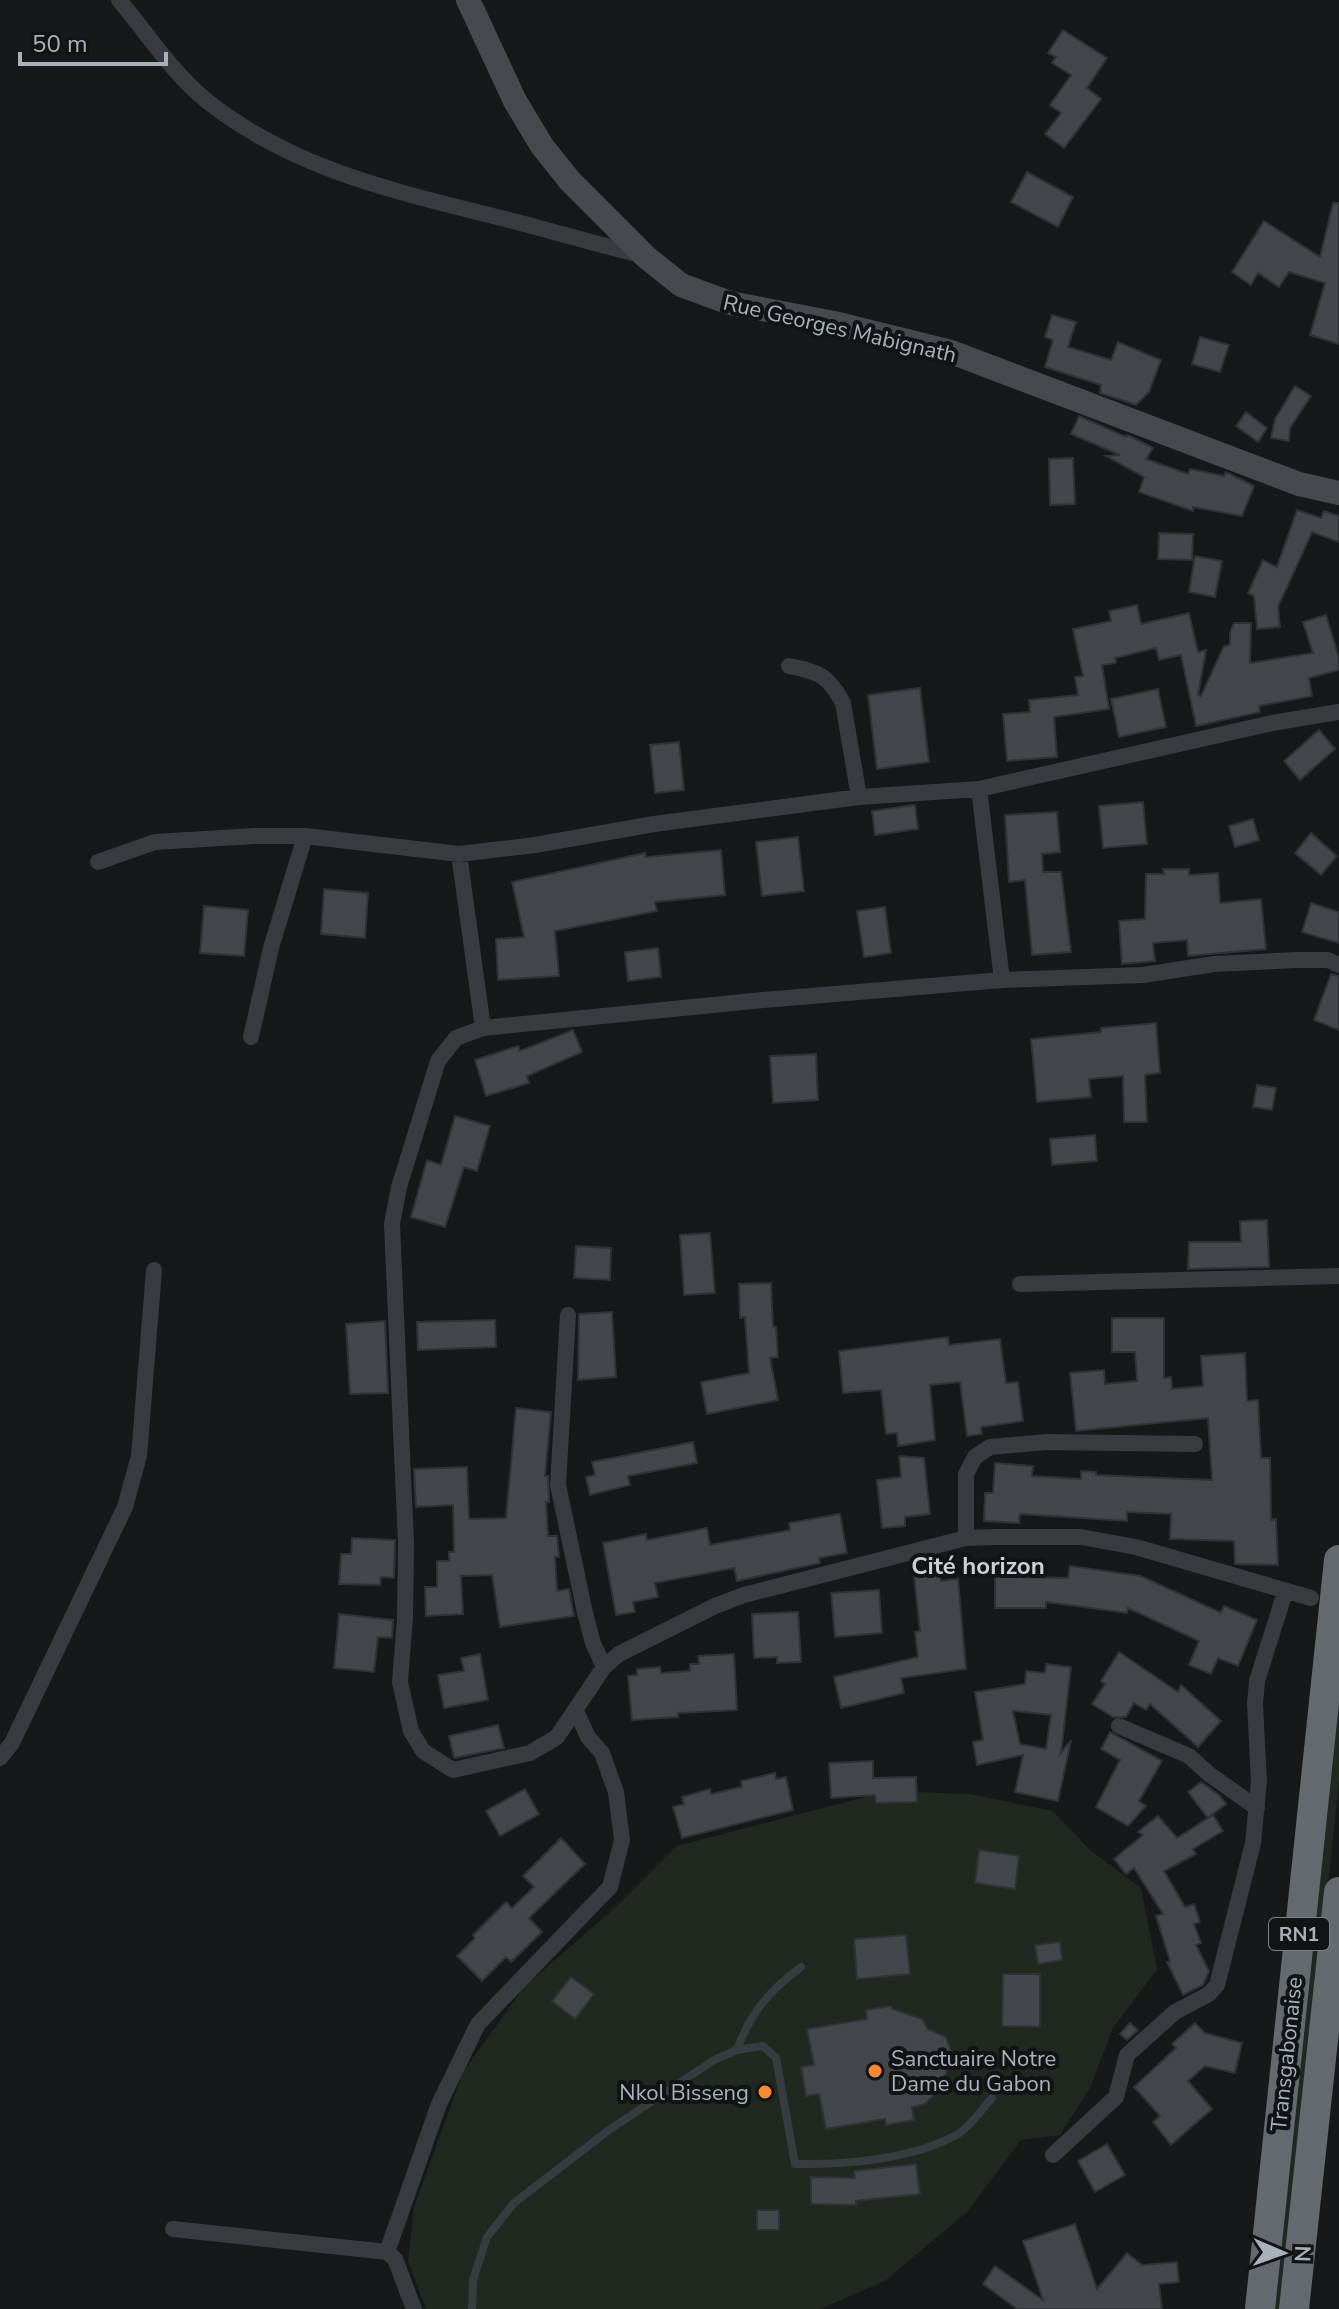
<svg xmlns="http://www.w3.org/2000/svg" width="1339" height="2309" viewBox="0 0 1339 2309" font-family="'Nunito Sans',sans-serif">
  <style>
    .green { fill: #20281f }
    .building { fill: #43464a; stroke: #313236; stroke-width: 2; fill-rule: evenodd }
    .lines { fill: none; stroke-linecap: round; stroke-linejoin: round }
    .lane { stroke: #383b3f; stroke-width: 8 }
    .street { stroke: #383b3f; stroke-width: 16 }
    .secondary { stroke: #464a4f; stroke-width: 24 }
    .highway { stroke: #646a70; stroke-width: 30 }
    .poi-dot { fill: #f98930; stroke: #121315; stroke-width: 3 }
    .labels { text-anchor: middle; stroke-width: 8; stroke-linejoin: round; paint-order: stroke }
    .shield { fill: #121315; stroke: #7c8288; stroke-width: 2 }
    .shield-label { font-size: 20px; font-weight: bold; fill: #a9b2ba }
    .street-label { font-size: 22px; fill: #a9b2ba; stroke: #121315 }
    .poi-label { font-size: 22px; fill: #a9b2ba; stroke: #121315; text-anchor: start }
    .neighbourhood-label { font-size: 24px; font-weight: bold; fill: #cad0d6; stroke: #121315 }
  </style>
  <rect width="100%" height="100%" fill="#17181a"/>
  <path class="green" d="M1339 1682V1782L1282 2309H1272Z
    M888 1791 970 1794 1053 1811 1090 1850 1141 1888 1157 1969 1113 2028 1090 2088 1060 2135 1021 2140 968 2211 885 2281 820 2309H426L408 2261 414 2207 463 2072 524 1987 609 1913 677 1846Z"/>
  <path class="building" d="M1063 30 1107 58 1087 88 1101 99 1064 148 1045 134 1061 113 1050 105 1071 75 1052 63 1056 57 1048 53Z
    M1027 172 1073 197 1058 227 1011 202Z
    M1333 203H1339V344L1310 335 1325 283 1289 272 1279 287 1258 273 1251 285 1232 272 1264 221 1320 257Z
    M1052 315 1076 322 1068 347 1111 360 1118 342 1161 360 1149 392 1136 405 1100 393 1101 385 1045 367 1053 340 1045 337Z
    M1200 337 1229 345 1220 372 1192 364Z
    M1295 386 1311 396 1290 428 1289 441 1271 438 1275 419Z
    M1246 412 1267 428 1258 442 1236 426Z
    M1079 416 1126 437 1127 435 1134 438 1153 448 1146 459 1188 474 1190 469 1224 476 1226 472 1254 486 1242 516 1193 507V511L1139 492 1144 477 1106 456 1120 455 1071 434Z
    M1073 458 1075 504 1050 505 1049 459Z
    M1297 510 1321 518 1324 511 1339 516V542L1312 532 1278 607 1280 627 1257 629 1254 596 1248 593 1263 560 1277 567Z
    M1159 533 1193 534 1192 560 1158 559Z
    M1195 556 1222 561 1215 597 1189 592Z
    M1137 605 1141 624 1189 613 1198 652 1206 650 1198 695 1201 696 1224 646 1230 645V633L1234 623H1251L1250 663 1313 653 1303 622 1326 615 1339 658V670L1309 678 1312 696 1259 706 1260 712 1196 726 1181 655 1159 660 1156 648 1115 658 1116 663 1102 665 1109 709 1054 717 1057 757 1007 761 1003 714 1030 712 1029 700 1078 695 1075 677 1083 676 1073 629 1111 621 1109 611Z
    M920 688 929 762 877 769 868 695Z
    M1158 689 1166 727 1119 737 1111 699Z
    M1319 730 1335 749 1300 780 1284 761Z
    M679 742 684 790 655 793 650 745Z
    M1143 802 1147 844 1103 848 1099 806Z
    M915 805 918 829 875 835 872 811Z
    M1057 812 1060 852 1042 854 1043 872H1061L1071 952 1032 955 1025 880 1009 882 1005 815Z
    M1253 819 1259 840 1235 847 1229 826Z
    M1311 833 1337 856 1321 875 1295 853Z
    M798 837 804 891 762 896 756 842Z
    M721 850 725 895 655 902 657 911 555 931 559 976 498 980 496 939 524 937 512 882 645 853 646 857Z
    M1163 869H1189V875L1218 873 1220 903 1261 899 1266 949 1188 956 1187 940 1153 943 1155 961 1122 964 1119 921 1145 919 1146 874H1164Z
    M324 889 368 893 365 938 321 934Z
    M1311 903 1339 912V943L1302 932Z
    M204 906 248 910 244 956 200 953Z
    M885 907 891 953 864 957 857 911Z
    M658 948 661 977 628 981 625 952Z
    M1331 974 1339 976V1030L1314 1020Z
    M1156 1023 1160 1073 1145 1075 1147 1122H1124L1123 1076 1089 1079 1091 1097 1037 1102 1031 1039 1101 1032V1028Z
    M573 1030 582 1052 527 1076 529 1083 486 1096 475 1060 518 1046 520 1051Z
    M816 1054 818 1100 773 1103 770 1056Z
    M1257 1085 1276 1088 1272 1110 1253 1107Z
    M455 1116 490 1126 477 1171 464 1167 445 1227 411 1217 427 1160 441 1165Z
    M1095 1135 1097 1161 1052 1165 1050 1139Z
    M1267 1220 1269 1267 1188 1269 1189 1242H1241L1240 1221Z
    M710 1233 715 1293 684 1295 680 1235Z
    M576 1246 611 1248 610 1280 574 1278Z
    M771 1283 773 1327H776L778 1357 770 1358 778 1400 707 1414 701 1382 749 1373 745 1317 740 1318 739 1284Z
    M612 1312 616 1377 578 1380 579 1314Z
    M1112 1318H1164V1378L1171 1377 1172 1389 1203 1386 1201 1356 1245 1353 1247 1401 1258 1400 1261 1458H1270L1271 1520 1276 1519 1278 1565 1235 1564 1234 1541 1170 1539 1171 1514 1127 1512V1521L1020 1514 1019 1523 984 1521 985 1493H993L995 1463 1033 1466 1032 1476 1081 1479V1471L1096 1472V1475L1212 1480 1208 1418 1076 1431 1070 1373 1104 1370 1105 1384 1137 1381 1135 1352H1112Z
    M495 1320 496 1347 418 1350 417 1322Z
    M385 1321 388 1393 350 1394 346 1324Z
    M948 1337 949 1345 1000 1339 1006 1383 1018 1382 1023 1421 981 1427 982 1434 967 1436 960 1382 930 1385 935 1440 898 1446 897 1433 886 1434 881 1390 843 1393 839 1351Z
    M516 1408 551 1412 545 1476H548L549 1496V1502H546L548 1536H557L559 1557H555L557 1591 569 1589 574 1616 500 1627 492 1575 461 1576 463 1614 426 1616 425 1587H437V1561H449V1552H454L453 1505 416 1507 414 1469 467 1467 469 1519 506 1518Z
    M693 1442 697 1463 628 1476 630 1485 590 1495 586 1477 595 1475 592 1462Z
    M899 1456 924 1458 930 1514 905 1517V1526L882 1528 877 1480 901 1477Z
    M840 1514 847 1553 819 1558 820 1563 737 1581 734 1568 655 1583 658 1597 633 1602 635 1612 616 1615 603 1543 646 1534 647 1540 707 1528 710 1545 790 1530 789 1523Z
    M352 1538 395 1540 394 1578 381 1577 380 1585 339 1584 341 1554H351Z
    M1070 1566 1141 1576 1221 1613 1224 1606 1257 1620 1238 1666 1218 1658 1211 1674 1189 1665 1199 1641 1128 1608 1127 1613 1046 1602V1608H995V1572L1017 1573V1577L1068 1578Z
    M940 1573 941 1581 958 1579 966 1669 901 1678 904 1693 841 1708 834 1677 918 1657 915 1632 920 1631 914 1576Z
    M879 1590 882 1633 835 1637 831 1593Z
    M798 1612 801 1662 777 1663V1657L754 1658 752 1614Z
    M339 1614 393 1620 392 1638 378 1637 374 1672 334 1668Z
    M1119 1652 1178 1692 1181 1685 1221 1721 1198 1747 1150 1704 1146 1710 1134 1703 1126 1717H1113L1092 1704 1105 1684 1101 1681Z
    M480 1654 488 1700 444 1708 438 1675 464 1671 461 1658Z
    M734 1654 737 1710 678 1713V1717L632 1720 628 1676 637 1675V1669L660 1667 661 1673 690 1671V1664H699L698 1656Z
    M1046 1664 1071 1667 1061 1753 1071 1740 1058 1801 1015 1792 1023 1755 977 1765 973 1742 983 1740 975 1692 1025 1684 1026 1671 1045 1673ZM1013 1711 1051 1715 1046 1749 1020 1744Z
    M498 1725 504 1748 454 1758 449 1736Z
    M1110 1732 1162 1761 1139 1801 1146 1806 1128 1826 1096 1807 1120 1760 1101 1749Z
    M873 1761V1778L916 1777 917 1802 876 1803 875 1795 831 1798 829 1763Z
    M775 1773 776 1779 786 1777 793 1810 682 1838 673 1807 684 1804 682 1797 710 1789 711 1794 742 1787 741 1781Z
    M1201 1782 1219 1795 1226 1804 1208 1818 1188 1792Z
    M525 1789 539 1814 500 1836 486 1811Z
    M1213 1815 1223 1831 1193 1849 1196 1854 1164 1871 1185 1907 1194 1904 1200 1922 1194 1924 1201 1943 1196 1945 1209 1971 1203 1985 1183 1995 1167 1962 1170 1961 1156 1916 1163 1914 1134 1868 1126 1874 1114 1859 1143 1835 1138 1832 1158 1816 1177 1838Z
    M561 1838 585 1864 529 1918 542 1932 511 1962 506 1957 482 1981 457 1956 475 1938 473 1935 506 1902 512 1908 534 1887 523 1876Z
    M979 1850 1019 1856 1015 1889 975 1883Z
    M906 1935 910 1974 857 1979 854 1939Z
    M1060 1942 1062 1960 1038 1964 1035 1945Z
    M1003 1974H1040V2027L1002 2026Z
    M571 1977 594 1994 575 2019 552 2001Z
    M891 2006 892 2009 922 2019 928 2029 946 2037 952 2054 946 2074 938 2083 933 2096 925 2104 912 2107 914 2120 886 2125 885 2119 826 2129 819 2094 806 2096 801 2067 814 2065 807 2029 867 2019 866 2010Z
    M1130 2023 1138 2030 1127 2040 1120 2034Z
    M1195 2023 1205 2033 1242 2043 1235 2073 1205 2066 1188 2081 1212 2109 1171 2145 1153 2122 1160 2116 1134 2087 1176 2048 1172 2044Z
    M1107 2144 1125 2175 1095 2192 1078 2161Z
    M916 2164 920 2194 856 2201V2205L811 2204V2177L855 2178 854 2171Z
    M757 2210H779V2230H757Z
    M1075 2224 1097 2289 1127 2253 1142 2265 1177 2262 1179 2282 1159 2284 1162 2309H1017L983 2284 995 2266 1043 2300 1023 2241Z"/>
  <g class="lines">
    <path class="lane" d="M737 2050C750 2013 770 1990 801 1967
      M472 2309 473 2280 487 2237 514 2203 609 2130 714 2060 737 2050 763 2046 776 2058 795 2164C846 2165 914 2159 958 2134 971 2126 982 2109 992 2098"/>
    <path class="street" d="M119 0C148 34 172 73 207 101 293 169 390 190 493 216 543 228 591 243 641 255
      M789 666C819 672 828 675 843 703L859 797
      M979 789 1002 980
      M459 854 483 1028
      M98 862 155 842 254 836H305L459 854 535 845 654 824 859 797 979 789 1272 723 1339 712
      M251 1037 271 948 305 836
      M1020 1284 1339 1276
      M568 1315 558 1485 585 1613 593 1643 604 1667
      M966 1538V1474L975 1457 990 1447 1047 1442 1195 1444
      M1311 1598 1136 1547 1081 1537H996L966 1538 744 1595 715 1606 619 1654 604 1667 557 1737 530 1753 453 1770 423 1751 411 1731 400 1682 405 1618 406 1544 392 1224 399 1187 438 1061 456 1038 483 1028 763 1000 1002 980 1143 975 1214 964 1297 960H1328L1339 965
      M1119 1726 1189 1756 1209 1774 1257 1808
      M0 1758 12 1743 125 1507 139 1456 154 1270
      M1053 2155 1116 2097 1127 2055 1175 2012 1209 1994 1217 1985 1253 1843 1259 1781 1255 1704 1257 1681 1285 1592
      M173 2229 387 2252 395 2259 414 2309
      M387 2252 439 2104 478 2024 610 1887 622 1840 616 1792 602 1753 588 1737 576 1711"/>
    <path class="secondary" d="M468 0 515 101 542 146 570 181 646 257 681 285 730 303 834 323 951 352 1299 484 1339 493"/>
    <path class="highway" d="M1260 2309 1339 1560
      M1294 2309 1339 1892"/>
  </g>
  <g class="poi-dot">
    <circle cx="875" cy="2071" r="8"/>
    <circle cx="765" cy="2092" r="8"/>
  </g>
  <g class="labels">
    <rect class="shield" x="1269" y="1918" width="60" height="32" rx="6"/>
    <g class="shield-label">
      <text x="1299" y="1941">RN1</text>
    </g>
    <g class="street-label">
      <text transform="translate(840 328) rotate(13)" y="8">Rue Georges Mabignath</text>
      <text transform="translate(1286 2054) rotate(-84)" y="8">Transgabonaise</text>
    </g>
    <g class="poi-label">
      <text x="891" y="2066">Sanctuaire Notre<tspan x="891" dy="25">Dame du Gabon</tspan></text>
      <text x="749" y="2100" text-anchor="end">Nkol Bisseng</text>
    </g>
    <g class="neighbourhood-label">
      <text x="978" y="1574">Cité horizon</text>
    </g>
  </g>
  <g transform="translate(1283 2253) rotate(92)" stroke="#121315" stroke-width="6" paint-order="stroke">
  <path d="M0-6L14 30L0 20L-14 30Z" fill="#a9b2ba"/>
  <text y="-12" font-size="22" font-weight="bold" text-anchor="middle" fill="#a9b2ba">N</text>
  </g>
  <path d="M20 52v12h146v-12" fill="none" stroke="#a9b2ba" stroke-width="4"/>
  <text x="32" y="52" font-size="24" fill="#a9b2ba" stroke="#121315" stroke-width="6" paint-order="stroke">50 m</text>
</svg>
